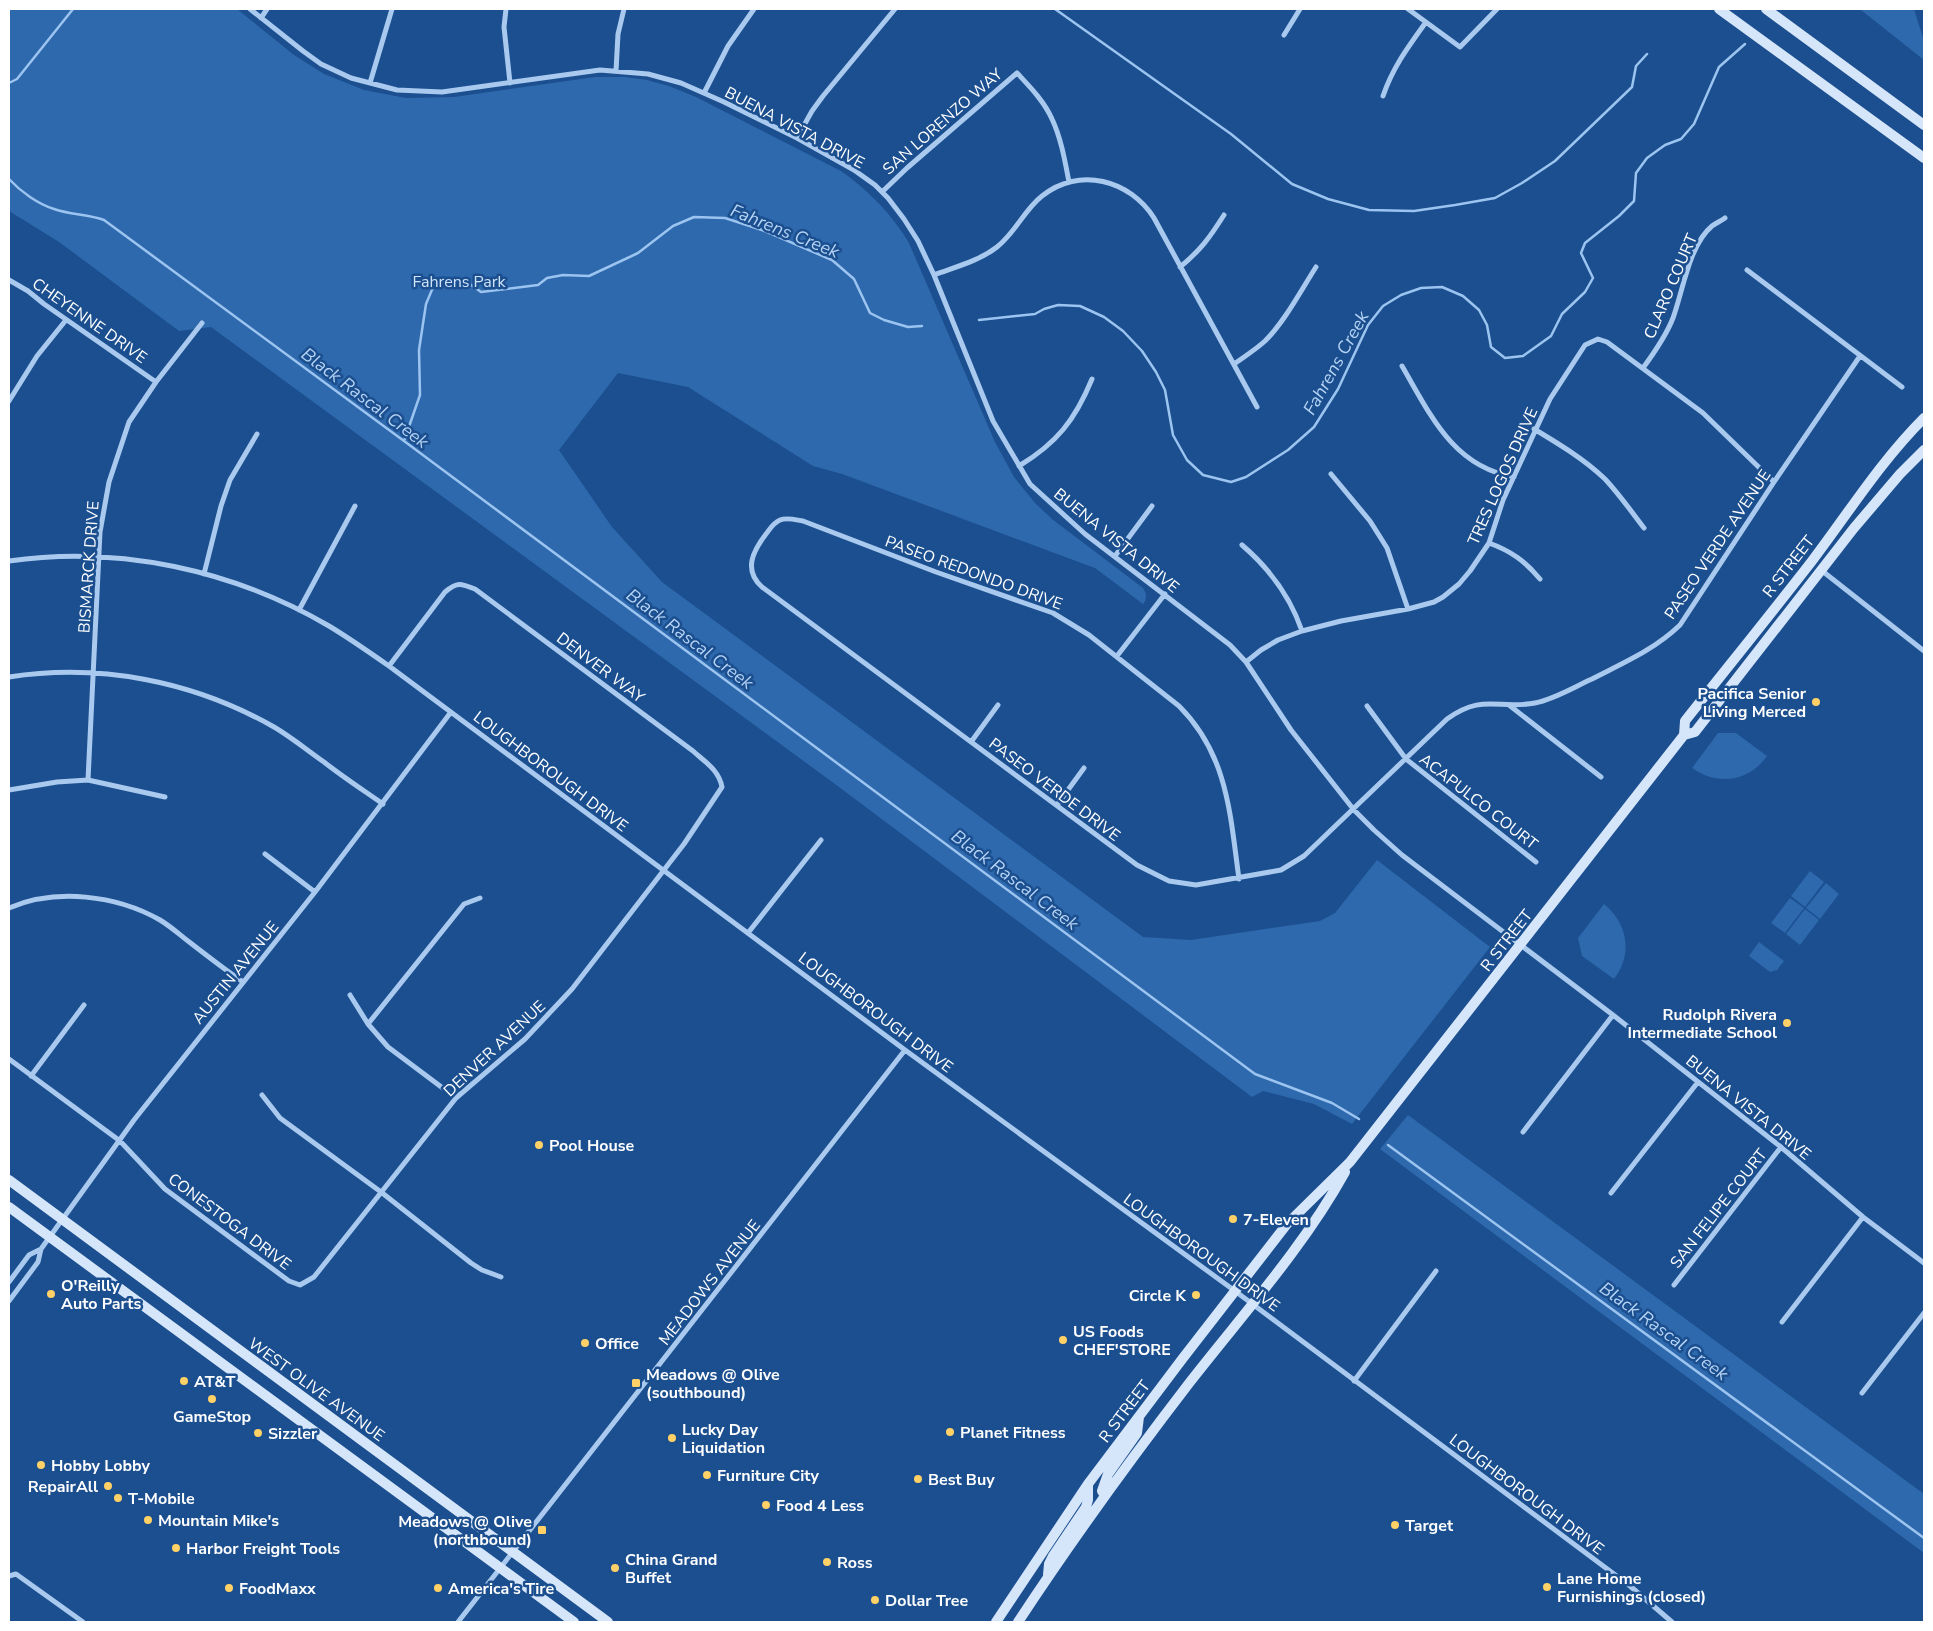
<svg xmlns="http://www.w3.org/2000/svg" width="1933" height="1631" viewBox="0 0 1933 1631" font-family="'Nunito Sans',sans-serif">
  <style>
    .green { fill: #2e69ad }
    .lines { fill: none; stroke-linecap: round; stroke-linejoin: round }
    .stream { stroke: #9cc4f0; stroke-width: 2.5 }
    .street { stroke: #a9c9ee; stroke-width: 5 }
    .secondary { stroke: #d6e6fa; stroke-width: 10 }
    .poi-dot { fill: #ffd166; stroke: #1b4f8f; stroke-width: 2 }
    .labels { text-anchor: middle; stroke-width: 5; stroke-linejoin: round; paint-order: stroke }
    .street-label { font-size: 16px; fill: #fff; stroke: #1b4f8f }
    .park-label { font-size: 16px; fill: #cfe3fa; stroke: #1b4f8f }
    .poi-label { font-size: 16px; font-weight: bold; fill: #fff; stroke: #1b4f8f; text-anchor: start }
    .water-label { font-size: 18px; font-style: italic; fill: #b5d3f5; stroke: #1b4f8f }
  </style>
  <rect width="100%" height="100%" fill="#1b4f8f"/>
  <path class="green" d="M9 9H237L294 55 324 74 364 90 406 98 454 97 595 77H625L647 80 669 86 696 97 841 171C869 191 891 213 909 243L995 442 1014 477 1035 503 1052 519 1143 588C1147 594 1147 599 1143 604L1095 568 842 474 813 466 688 387 618 373 559 450 612 527 662 582 1143 937 1191 940 1320 921 1335 913 1377 860 1490 947 1352 1124 1314 1104 1263 1091 1252 1097 839 787 211 327 179 331 59 242 9 211Z
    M1862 9H1914L1924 41V60L1861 10Z
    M1718 733H1736L1767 756C1749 782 1717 786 1692 768Z
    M1810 871 1824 882 1805 907 1791 896Z
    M1826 883 1839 894 1820 919 1806 908Z
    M1790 898 1804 908 1785 933 1771 923Z
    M1604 904C1628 923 1633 955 1614 979L1582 956 1578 938Z
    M1805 909 1819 920 1800 945 1786 934Z
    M1759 942 1784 961 1777 970 1770 972 1749 956Z
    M1408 1115 1924 1494V1553L1380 1149Z"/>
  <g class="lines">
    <path class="stream" d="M1055 9 1231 134 1292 184 1328 199 1369 210 1414 211 1455 205 1495 198 1522 183 1555 161 1632 87 1636 66 1647 54
      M9 83 17 79 73 9
      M9 179C21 192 38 204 54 209 71 215 88 214 104 220L404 441 1255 1074 1332 1103 1359 1119
      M979 320 1035 314 1044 309 1058 305 1080 306 1104 317 1123 331 1142 351 1156 372 1165 390 1173 435 1187 460 1203 475 1231 482 1246 477 1288 450 1314 427 1338 389 1368 325 1383 306 1401 295 1421 288 1442 287 1463 296 1479 310 1487 325 1491 347 1505 358 1523 356 1551 336 1562 314 1585 292 1593 278 1581 253 1585 243 1619 216 1634 201 1636 173 1647 158 1665 145 1681 139 1694 124 1719 67 1745 44
      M404 441 420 395 419 350 426 304 434 285C457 278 462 277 481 292L538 285 547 278 563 275 589 276 638 253 673 226 694 217 725 218 762 230 832 260 854 279 870 313 884 320 908 327 922 326
      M1388 1145 1924 1538"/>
    <path class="street" d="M250 9 303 51 321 64 351 78 397 90 442 92 600 70 648 74 681 83 724 102 797 138 854 170 875 185 888 198 904 219 918 241 934 275 993 421 1030 484 1085 534 1230 645 1246 662 1291 730 1354 810 1374 830 1402 855 1613 1015 1781 1147 1863 1217 1924 1263
      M506 9 504 27 510 83
      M1408 9 1460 47 1497 9
      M261 18 267 9
      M1284 35 1300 9
      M616 71 618 34 624 9
      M370 83 392 9
      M704 93 728 46 754 9
      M1383 96C1393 67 1408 47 1426 22
      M797 138 812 111 823 96 895 9
      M882 192 907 168 1017 73C1030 87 1044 101 1052 119 1061 138 1065 161 1069 182
      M1180 267C1201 250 1210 237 1224 215
      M1747 270 1902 387
      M934 275C955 267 979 261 997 247 1016 232 1024 210 1042 196 1079 166 1130 180 1154 218L1257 407
      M9 280 28 291 44 304 156 382
      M1234 364C1244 357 1255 350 1265 341 1285 321 1300 292 1316 267
      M1402 366C1430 414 1453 467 1514 477
      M1643 368C1654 353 1666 336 1673 318 1683 291 1689 245 1712 226 1716 223 1721 221 1725 218
      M9 401 37 356 66 320
      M1534 429C1559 444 1584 459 1605 479 1619 494 1631 511 1644 528
      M1019 466C1057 443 1075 420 1092 379
      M1331 474 1370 521 1387 548 1408 609
      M1489 543C1511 551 1525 561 1540 579
      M1242 545C1270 569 1290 596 1302 631
      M1115 556 1152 506
      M9 561C119 545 233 570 329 626 349 638 369 652 389 666L905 1050 1235 1291 1630 1586 1672 1622
      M1821 570 1924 651
      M204 574 221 506 230 480 257 434
      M299 610 355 506
      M1117 656 1165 594
      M1246 662 1261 650 1278 640 1302 631 1341 621 1408 609 1434 602 1443 597 1459 584 1470 571 1489 543 1503 500 1550 399 1585 345 1598 339 1607 342 1703 413 1774 482
      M9 677C100 663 193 681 274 727 291 737 307 750 324 762 343 777 363 790 383 804
      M1509 705 1601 777
      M1367 706 1406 759 1536 862
      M971 742 998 705
      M88 780 100 532 109 482 129 422 156 382 202 323
      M9 790 57 782 88 780 165 797
      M1057 805 1084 768
      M265 854 315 892
      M1239 879C1230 814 1228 755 1179 706L1089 635 1053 613 936 572 803 521C796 520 787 517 780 520 773 523 770 529 766 534 753 551 743 570 762 587L1137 865 1169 881 1196 885 1281 870 1304 856 1447 719C1483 693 1498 710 1535 703 1555 699 1574 687 1592 679 1623 663 1654 650 1680 625L1774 482 1860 356
      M9 908C56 888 116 895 160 920 170 926 179 934 188 941 206 955 224 969 243 982
      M748 933 821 840
      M350 995 368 1024 388 1047 456 1098
      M368 1024 464 904 480 898
      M9 1059 120 1141 165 1189 289 1281 300 1285 314 1277 456 1098 525 1039 572 989 684 844 722 787C719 770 705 762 693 751L475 589C460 583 457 582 445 592L389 666
      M31 1076 84 1005
      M262 1095 280 1118 381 1192 471 1263 482 1270 501 1277
      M1523 1132 1613 1015
      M1611 1193 1698 1082
      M9 1282 29 1255 41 1249
      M1674 1285 1781 1147
      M9 1301 38 1262 41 1249 134 1120 315 892 451 712
      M1782 1322 1863 1217
      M1354 1381 1436 1271
      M1862 1393 1924 1313
      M9 1576 16 1574 83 1622
      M458 1622 905 1050"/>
    <path class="secondary" d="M1719 9 1924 158
      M1766 9 1924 125
      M1684 735 1685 721C1727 668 1770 615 1812 561 1849 512 1881 461 1924 418
      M9 1180 608 1622
      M9 1207 574 1622
      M1105 1496 1102 1491 1108 1474 1137 1433 1139 1417
      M1048 1575 1049 1564 1053 1556 1086 1507 1088 1500V1484
      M996 1622 1088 1484 1183 1358 1287 1224 1350 1162 1684 735 1695 732 1854 528 1900 474 1924 450
      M1018 1622C1072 1540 1130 1460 1190 1382 1243 1314 1303 1248 1345 1172"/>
  </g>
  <g class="poi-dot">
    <circle cx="1816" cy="702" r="5"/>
    <circle cx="1787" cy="1023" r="5"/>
    <circle cx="539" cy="1145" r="5"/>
    <circle cx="1233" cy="1219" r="5"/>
    <circle cx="51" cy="1294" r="5"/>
    <circle cx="1196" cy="1295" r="5"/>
    <circle cx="1063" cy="1340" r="5"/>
    <circle cx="585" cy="1343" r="5"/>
    <circle cx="184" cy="1381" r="5"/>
    <rect x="631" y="1378" width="10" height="10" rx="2.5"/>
    <circle cx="212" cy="1399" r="5"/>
    <circle cx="950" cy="1432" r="5"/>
    <circle cx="258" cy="1433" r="5"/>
    <circle cx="672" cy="1438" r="5"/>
    <circle cx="41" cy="1465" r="5"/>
    <circle cx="707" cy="1475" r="5"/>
    <circle cx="918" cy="1479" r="5"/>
    <circle cx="108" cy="1486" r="5"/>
    <circle cx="118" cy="1498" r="5"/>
    <circle cx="766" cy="1505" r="5"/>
    <circle cx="148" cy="1520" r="5"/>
    <circle cx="1395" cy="1525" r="5"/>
    <rect x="537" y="1525" width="10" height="10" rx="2.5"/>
    <circle cx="176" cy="1548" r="5"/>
    <circle cx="827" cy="1562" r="5"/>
    <circle cx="615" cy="1568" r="5"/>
    <circle cx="1547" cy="1587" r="5"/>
    <circle cx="229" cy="1588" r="5"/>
    <circle cx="438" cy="1588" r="5"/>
    <circle cx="875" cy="1600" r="5"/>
  </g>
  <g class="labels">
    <g class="street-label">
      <text transform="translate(942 121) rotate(-41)" y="6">SAN LORENZO WAY</text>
      <text transform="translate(795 127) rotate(28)" y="6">BUENA VISTA DRIVE</text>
      <text transform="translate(1670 286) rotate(-67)" y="6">CLARO COURT</text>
      <text transform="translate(90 320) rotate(35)" y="6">CHEYENNE DRIVE</text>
      <text transform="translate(1502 476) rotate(-66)" y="6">TRES LOGOS DRIVE</text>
      <text transform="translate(1117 540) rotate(39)" y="6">BUENA VISTA DRIVE</text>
      <text transform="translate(1717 544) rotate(-56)" y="6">PASEO VERDE AVENUE</text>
      <text transform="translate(1788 566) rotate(-52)" y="6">R STREET</text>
      <text transform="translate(88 567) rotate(-86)" y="6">BISMARCK DRIVE</text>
      <text transform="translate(974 572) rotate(20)" y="6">PASEO REDONDO DRIVE</text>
      <text transform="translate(601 667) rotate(37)" y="6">DENVER WAY</text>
      <text transform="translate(551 771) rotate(37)" y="6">LOUGHBOROUGH DRIVE</text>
      <text transform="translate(1055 789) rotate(37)" y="6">PASEO VERDE DRIVE</text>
      <text transform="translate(1479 801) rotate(38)" y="6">ACAPULCO COURT</text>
      <text transform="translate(1506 940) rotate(-52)" y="6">R STREET</text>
      <text transform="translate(235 972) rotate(-51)" y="6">AUSTIN AVENUE</text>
      <text transform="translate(876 1012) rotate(37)" y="6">LOUGHBOROUGH DRIVE</text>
      <text transform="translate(494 1048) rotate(-43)" y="6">DENVER AVENUE</text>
      <text transform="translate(1749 1107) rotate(39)" y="6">BUENA VISTA DRIVE</text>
      <text transform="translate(1718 1208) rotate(-52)" y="6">SAN FELIPE COURT</text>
      <text transform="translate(230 1221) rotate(37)" y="6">CONESTOGA DRIVE</text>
      <text transform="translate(1202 1252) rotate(36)" y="6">LOUGHBOROUGH DRIVE</text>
      <text transform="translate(709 1282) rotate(-52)" y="6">MEADOWS AVENUE</text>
      <text transform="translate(317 1389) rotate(36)" y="6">WEST OLIVE AVENUE</text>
      <text transform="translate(1124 1411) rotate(-53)" y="6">R STREET</text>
      <text transform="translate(1527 1494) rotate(37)" y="6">LOUGHBOROUGH DRIVE</text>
    </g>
    <g class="park-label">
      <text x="459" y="287">Fahrens Park</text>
    </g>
    <g class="poi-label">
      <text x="1806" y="699" text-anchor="end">Pacifica Senior<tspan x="1806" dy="18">Living Merced</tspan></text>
      <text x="1777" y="1020" text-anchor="end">Rudolph Rivera<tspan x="1777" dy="18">Intermediate School</tspan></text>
      <text x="549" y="1151">Pool House</text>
      <text x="1243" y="1225">7-Eleven</text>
      <text x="61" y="1291">O'Reilly<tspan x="61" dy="18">Auto Parts</tspan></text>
      <text x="1186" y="1301" text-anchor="end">Circle K</text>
      <text x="1073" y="1337">US Foods<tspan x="1073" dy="18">CHEF'STORE</tspan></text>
      <text x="595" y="1349">Office</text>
      <text x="646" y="1380">Meadows @ Olive<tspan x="646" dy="18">(southbound)</tspan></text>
      <text x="194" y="1387">AT&amp;T</text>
      <text x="212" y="1422" text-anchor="middle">GameStop</text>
      <text x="682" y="1435">Lucky Day<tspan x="682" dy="18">Liquidation</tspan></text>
      <text x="960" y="1438">Planet Fitness</text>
      <text x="268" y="1439">Sizzler</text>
      <text x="51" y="1471">Hobby Lobby</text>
      <text x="717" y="1481">Furniture City</text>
      <text x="928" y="1485">Best Buy</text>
      <text x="98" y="1492" text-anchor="end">RepairAll</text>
      <text x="128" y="1504">T-Mobile</text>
      <text x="776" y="1511">Food 4 Less</text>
      <text x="158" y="1526">Mountain Mike's</text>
      <text x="532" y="1527" text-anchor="end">Meadows @ Olive<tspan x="532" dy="18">(northbound)</tspan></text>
      <text x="1405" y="1531">Target</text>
      <text x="186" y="1554">Harbor Freight Tools</text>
      <text x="625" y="1565">China Grand<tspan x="625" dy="18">Buffet</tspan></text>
      <text x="837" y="1568">Ross</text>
      <text x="1557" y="1584">Lane Home<tspan x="1557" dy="18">Furnishings (closed)</tspan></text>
      <text x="239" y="1594">FoodMaxx</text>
      <text x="448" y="1594">America's Tire</text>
      <text x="885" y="1606">Dollar Tree</text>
    </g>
    <g class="water-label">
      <text transform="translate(785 231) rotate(22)" y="6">Fahrens Creek</text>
      <text transform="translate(1336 363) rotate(-61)" y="6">Fahrens Creek</text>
      <text transform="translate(365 398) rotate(37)" y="6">Black Rascal Creek</text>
      <text transform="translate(690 639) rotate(37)" y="6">Black Rascal Creek</text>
      <text transform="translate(1015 880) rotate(37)" y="6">Black Rascal Creek</text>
      <text transform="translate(1664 1331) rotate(36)" y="6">Black Rascal Creek</text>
    </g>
  </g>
  <rect width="1933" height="1631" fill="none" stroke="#ffffff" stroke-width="20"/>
</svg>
